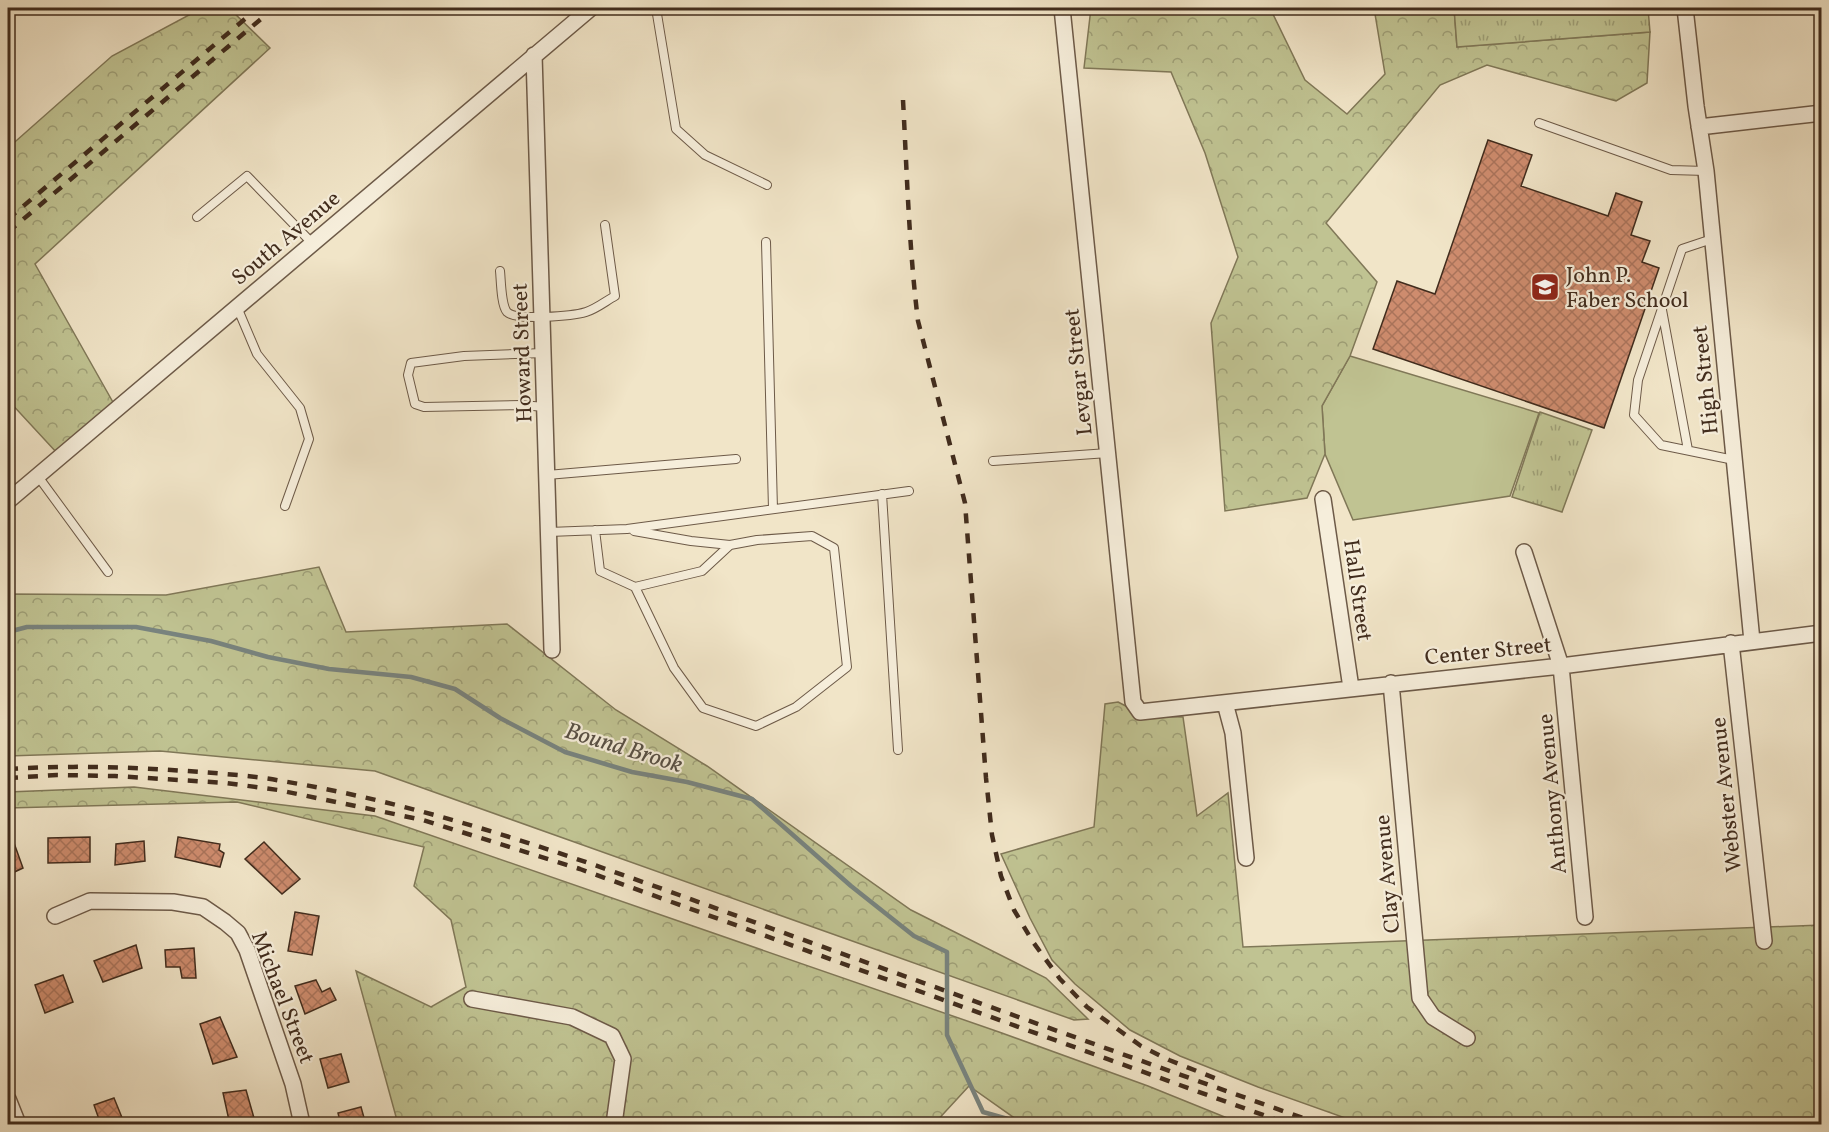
<svg xmlns="http://www.w3.org/2000/svg" width="1829" height="1132" viewBox="0 0 1829 1132" font-family="Vollkorn,serif">
  <style>
    .grass { fill: #c0c392; stroke: #807858; stroke-width: 1.5 }
    .forest { fill: url(#forest-crowns); stroke: #807858; stroke-width: 1.5 }
    .park { fill: url(#park-tufts); stroke: #807858; stroke-width: 1.5 }
    .lines { fill: none; stroke-linecap: round; stroke-linejoin: round }
    .stream { stroke: #78837e; stroke-width: 4.5 }
    .building { fill: url(#building-cross-hatch); stroke: #412c1d; stroke-width: 1.5 }
    .lane-casing { stroke: #6d5a48; stroke-width: 10 }
    .street-casing { stroke: #6d5a48; stroke-width: 18 }
    .lane { stroke: #f6eedb; stroke-width: 8 }
    .street { stroke: #f6eedb; stroke-width: 15 }
    .rail { stroke: #412c1d; stroke-width: 4.5; stroke-dasharray: 10 10; stroke-linecap: butt }
    .labels { text-anchor: middle; stroke-width: 4.5; stroke-linejoin: round; paint-order: stroke }
    .street-label { font-size: 22px; fill: #412c1d; stroke: #f6eedb }
    .poi-label { font-size: 22px; fill: #412c1d; stroke: #f6eedb; text-anchor: start }
    .water-label { font-size: 24px; font-style: italic; fill: #585045; stroke: #f6eedb }
  </style>
  <defs>
    <pattern id="forest-crowns" width="20" height="18" patternUnits="userSpaceOnUse" patternTransform="scale(1.5)"><rect width="20" height="18" fill="#c0c392"/><path d="M2 6a3 3 0 1 1 6 0M12 15a3 3 0 1 1 6 0" fill="none" stroke="#9e9f77"/></pattern>
    <pattern id="park-tufts" width="24" height="20" patternUnits="userSpaceOnUse" patternTransform="scale(1.5)"><rect width="24" height="20" fill="#c0c392"/><path d="M3 7l-1-3M5 7V3M7 7l1-3M15 17l-1-3M17 17v-4M19 17l1-3" fill="none" stroke="#9e9f77"/></pattern>
    <pattern id="building-cross-hatch" width="8" height="8" patternUnits="userSpaceOnUse" patternTransform="scale(1.5)"><rect width="8" height="8" fill="#ce8c6e"/><path d="M0 0l8 8M0 8l8-8" fill="none" stroke="#a9735a"/></pattern>
  </defs>
  <rect width="100%" height="100%" fill="#f1e5c8"/>
  <filter id="stains"><feTurbulence type="fractalNoise" baseFrequency=".00333" numOctaves="4"/><feColorMatrix values="0 0 0 0 .2 0 0 0 0 .09 0 0 0 0 .02 0 0 0 .5 -.17"/></filter>
  <radialGradient id="worn" r=".72"><stop offset=".6" stop-color="#630" stop-opacity="0"/><stop offset="1" stop-color="#630" stop-opacity=".3"/></radialGradient>
  <path class="grass" d="M1350 356 1539 413 1510 496 1353 520 1325 454 1322 406Z"/>
  <path class="forest" d="M202 8H229L270 48 35 264 114 404 57 453 8 400V148L112 56Z
    M1091 8H1270L1305 80 1347 114 1385 74 1374 8H1454L1457 47 1650 32 1647 83 1616 101 1487 65 1440 85 1326 223 1377 282 1350 356 1322 406 1325 454 1307 498 1225 511 1211 323 1238 257 1205 153 1171 72 1084 68Z
    M319 567 346 632 507 624 616 710 707 766 911 910 1046 978 1088 1019 1074 1020 375 771 160 751 8 756V594L166 595Z
    M1118 702 1145 716 1183 717 1197 816 1228 793 1243 947 1821 925V1124H1362L1258 1087 1180 1056 1130 1030 1075 984 1052 960 1030 918 1001 854 1094 827 1105 704Z
    M134 787 375 816 999 1032 1148 1086 1242 1124H1023L969 1086 934 1124H398L356 971 431 1007 466 987 451 920 414 886 424 847 237 802 8 808V792Z"/>
  <path class="park" d="M1454 8H1648L1650 32 1457 47Z
    M1540 412 1592 430 1562 512 1512 497Z"/>
  <g class="lines">
    <path class="stream" d="M8 632 27 627H136L211 641 268 657 329 669 411 677 455 689 500 718 565 752 632 772 687 782 752 799 851 886 914 936 947 952V1035L983 1112 1026 1124"/>
  </g>
  <path class="building" d="M1488 140 1532 155 1521 186 1608 216 1616 193 1642 202 1631 235 1650 241 1642 262 1659 268 1604 428 1373 349 1397 281 1435 294Z
    M8 829H9L23 868 8 875Z
    M90 837V862L48 863V838Z
    M178 837 220 844 219 850 224 853 220 867 175 857Z
    M144 841 145 861 115 865 116 844Z
    M264 842 300 879 282 894 245 859Z
    M295 912 319 916 312 955 288 951Z
    M136 945 142 968 103 982 94 961Z
    M194 948 196 978H182L180 967H166L165 950Z
    M63 975 73 1002 45 1013 35 985Z
    M316 980 322 992 330 988 336 1000 305 1014 295 986Z
    M220 1017 237 1057 213 1064 200 1024Z
    M341 1054 349 1082 328 1088 320 1059Z
    M246 1090 256 1125H230L223 1093Z
    M114 1098 125 1125H101L94 1105Z
    M361 1107 366 1125H341L338 1113Z"/>
  <g class="lines">
    <g class="lane-casing">
      <path id="lane" d="M656 8 676 129 705 155 767 185
        M1539 123 1671 170 1706 171
        M197 217 247 176 312 243
        M1712 239 1682 249 1638 380 1634 415 1661 445 1734 460
        M766 242 773 509
        M500 271C501 280 501 305 507 312 516 321 573 316 586 312 596 309 606 301 615 296L605 225
        M237 307 257 354 300 408 309 439 285 506
        M1662 310 1688 450
        M544 353 464 356 411 363 408 375 415 404 424 407 521 405 545 407
        M993 461 1108 453
        M37 475 108 572
        M547 475 736 459
        M882 494 898 750
        M595 530 600 571 635 587 674 668 703 708 756 726 796 707 847 667 834 548 812 536 757 540 730 545 702 571 635 587
        M634 531 691 541 730 545
        M549 532 627 529 909 491"/>
    </g>
    <g class="street-casing">
      <path id="street" d="M1062 8 1133 702 1140 712 1561 666 1822 633
        M1685 8 1696 106 1706 171 1752 641
        M534 55 552 650
        M1699 127 1822 113
        M1323 499 1351 688
        M8 501 591 8
        M1524 552 1561 666 1585 917
        M1731 643 1764 941
        M1391 683 1420 998 1433 1017 1467 1038
        M1225 703 1233 733 1246 858
        M55 916 90 901 173 902 203 907 225 922 238 933 247 950 293 1084 302 1124
        M472 999 572 1017 612 1036 623 1059 614 1124
        M8 1099 18 1124"/>
    </g>
    <use href="#lane" class="lane"/>
    <use href="#street" class="street"/>
    <path class="rail" d="M903 100C907 174 909 248 918 321L965 503 986 778 992 835 1001 876 1014 910 1033 942 1060 979 1087 1007 1141 1046 1169 1060 1217 1079
      M8 219 258 8
      M8 232 274 8
      M8 769C72 765 135 767 200 772 227 774 255 776 282 781 462 811 630 878 801 939 974 1001 1146 1063 1320 1124
      M8 778 57 775 115 776 226 783 278 790 423 820 580 869 1288 1124"/>
  </g>
  <defs>
    <g id="school-square" transform="scale(1.5)"><rect x="-9" y="-9" width="18" height="18" rx="4" fill="#8f2418" stroke="#f6eedb"/><path d="M0-5L7-2L0 1L-7-2ZM-4 1L0 2.5L4 1V4Q0 6-4 4Z" fill="#fff"/></g>
  </defs>
  <g fill-rule="evenodd">
    <use href="#school-square" x="1545" y="287"/>
  </g>
  <g class="labels">
    <g class="street-label">
      <text transform="translate(285 237) rotate(-40)" y="8">South Avenue</text>
      <text transform="translate(521 353) rotate(-92)" y="8">Howard Street</text>
      <text transform="translate(1077 372) rotate(-96)" y="8">Levgar Street</text>
      <text transform="translate(1704 380) rotate(-96)" y="8">High Street</text>
      <text transform="translate(1359 590) rotate(82)" y="8">Hall Street</text>
      <text transform="translate(1488 650) rotate(-6)" y="8">Center Street</text>
      <text transform="translate(1551 794) rotate(-95)" y="8">Anthony Avenue</text>
      <text transform="translate(1725 795) rotate(-96)" y="8">Webster Avenue</text>
      <text transform="translate(1386 874) rotate(-95)" y="8">Clay Avenue</text>
      <text transform="translate(284 997) rotate(69)" y="8">Michael Street</text>
    </g>
    <g class="poi-label">
      <text x="1566" y="282">John P.<tspan x="1566" dy="25">Faber School</tspan></text>
    </g>
    <g class="water-label">
      <text transform="translate(624 747) rotate(17)" y="8">Bound Brook</text>
    </g>
  </g>
  <rect width="1829" height="1132" fill="none" stroke="#f1e5c8" stroke-width="30"/>
  <rect x="9" y="9" width="1811" height="1114" fill="none" stroke="#412c1d" stroke-width="3"/>
  <rect x="15" y="15" width="1799" height="1102" fill="none" stroke="#412c1d" stroke-width="1.5"/>
  <rect width="100%" height="100%" filter="url(#stains)"/>
  <rect width="100%" height="100%" fill="url(#worn)"/>
</svg>
